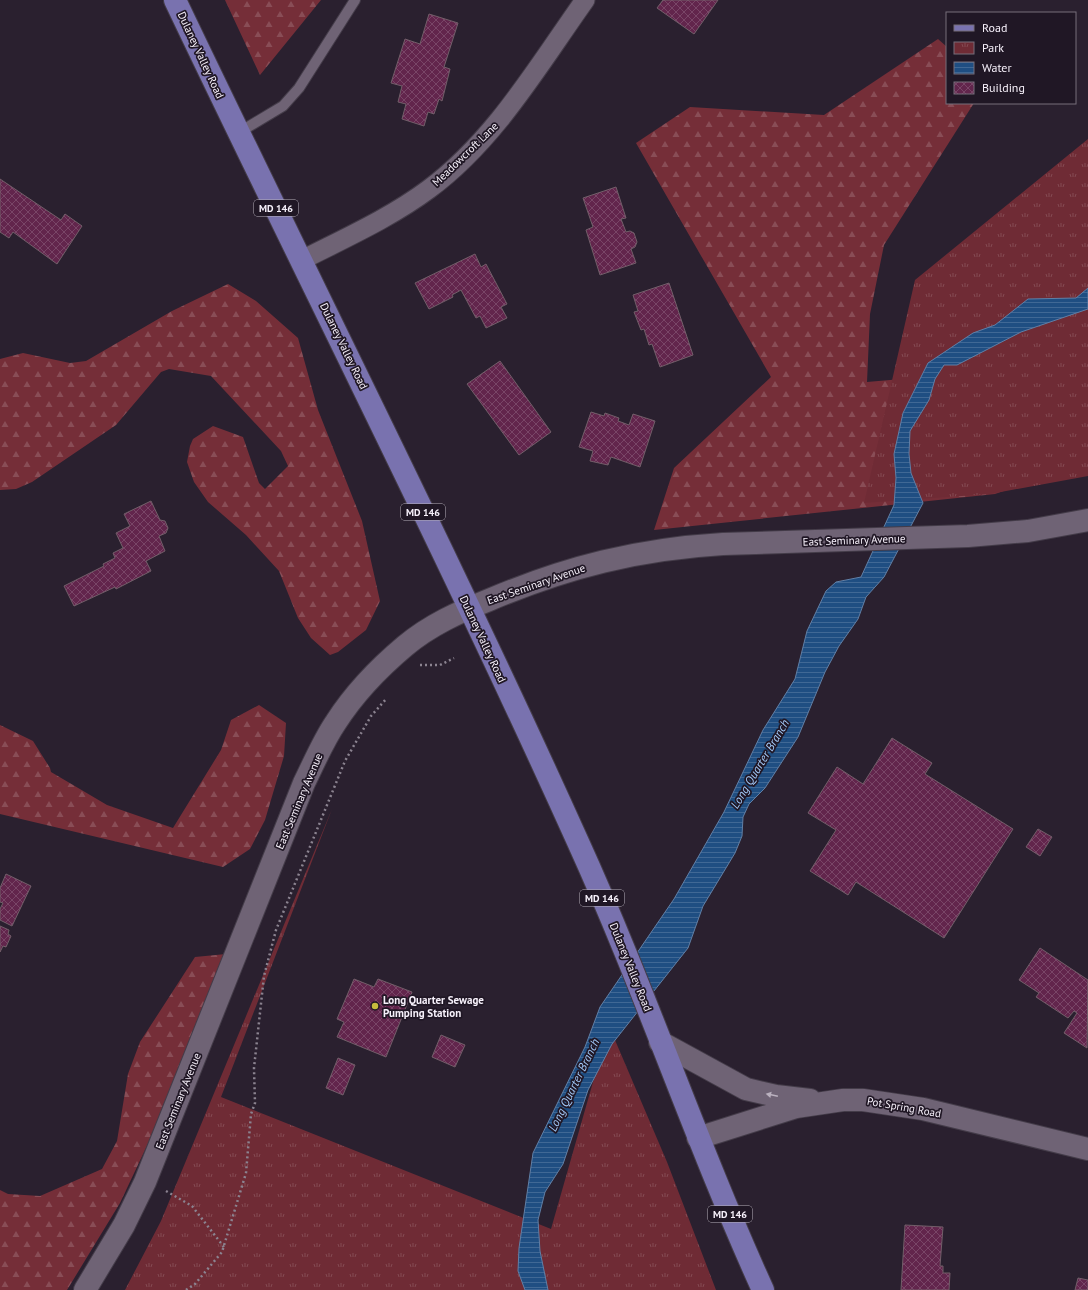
<svg xmlns="http://www.w3.org/2000/svg" width="1088" height="1290" viewBox="0 0 1088 1290" font-family="'PT Sans',sans-serif">
  <style>
    .forest { fill: url(#forest-firs) }
    .park { fill: url(#park-tufts) }
    .water { fill: url(#water-rules); stroke: #607fa6 }
    .building { fill: url(#building-cross-hatch); stroke: #725e69 }
    .lines { fill: none; stroke-linecap: round; stroke-linejoin: round }
    .service-casing { stroke: #443c49; stroke-width: 12 }
    .minor-casing { stroke: #443c49; stroke-width: 21 }
    .tertiary-casing { stroke: #443c49; stroke-width: 24 }
    .primary-casing { stroke: #443c49; stroke-width: 24 }
    .path { stroke: #8b8390; stroke-width: 2.5; stroke-dasharray: 2 3; stroke-linecap: butt }
    .service { stroke: #6f6375; stroke-width: 10 }
    .minor { stroke: #6f6375; stroke-width: 19 }
    .tertiary { stroke: #6f6375; stroke-width: 22 }
    .primary { stroke: #7972af; stroke-width: 22 }
    .oneway { fill: #bab1bf }
    .poi-dot { fill: #c6bc3d; stroke: #201725; stroke-width: 1.5 }
    .labels { text-anchor: middle; stroke-width: 3.5; stroke-linejoin: round; paint-order: stroke }
    .shield { fill: #201725; stroke: #b6b0bb; stroke-width: 1 }
    .shield-label { font-size: 10px; font-weight: bold; fill: #f7f1fb }
    .street-label { font-size: 11px; fill: #f7f1fb; stroke: #201725 }
    .poi-label { font-size: 11px; font-weight: bold; fill: #f7f1fb; stroke: #201725; text-anchor: start }
    .water-label { font-size: 12px; font-style: italic; fill: #a3caf9; stroke: #201725 }
  </style>
  <defs>
    <pattern id="forest-firs" width="22" height="20" patternUnits="userSpaceOnUse"><rect width="22" height="20" fill="#752e38"/><path d="M5 1l3.5 6h-7zM16 11l3.5 6h-7z" fill="#894d56"/></pattern>
    <pattern id="park-tufts" width="24" height="20" patternUnits="userSpaceOnUse"><rect width="24" height="20" fill="#6f2b35"/><path d="M3 7l-1-3M5 7V3M7 7l1-3M15 17l-1-3M17 17v-4M19 17l1-3" fill="none" stroke="#844a53"/></pattern>
    <pattern id="water-rules" width="6" height="5" patternUnits="userSpaceOnUse"><rect width="6" height="5" fill="#1f4e82"/><path d="M0 2.5h6" fill="none" stroke="#406895"/></pattern>
    <pattern id="building-cross-hatch" width="8" height="8" patternUnits="userSpaceOnUse"><rect width="8" height="8" fill="#62254c"/><path d="M0 0l8 8M0 8l8-8" fill="none" stroke="#794567"/></pattern>
  </defs>
  <rect width="100%" height="100%" fill="#2a202f"/>
  <path class="forest" d="M225 0H321L260 75Z
    M938 39 947 47V103H974L884 245 870 314 867 382 936 376 1088 462 995 494 654 530 674 468 771 377 636 143 690 107 824 115Z
    M228 284 256 301 298 338 318 410 362 521 380 601 366 630 338 652 330 655 311 638 298 618 279 571 246 535 208 502 194 482 187 462 190 446 193 439 213 426 243 437 259 483 265 489 288 466 281 451 211 376 169 369 161 372 116 425 32 482 16 489 0 490V359L23 353 70 363 86 361 172 311Z
    M259 705 286 723 284 756 265 820 250 849 223 867 0 814V725L33 741 50 768 51 772 107 805 173 828 221 750 231 720Z
    M226 954 209 1014 120 1203 67 1290H0V1190L8 1194 40 1196 102 1169 117 1141 128 1074 140 1042 195 957Z"/>
  <path class="park" d="M1088 139V476L990 494 864 503 915 280Z
    M332 809 221 1097 551 1229 609 1026 667 1162 716 1290H125L161 1221Z"/>
  <path class="water" d="M1088 288V309L1021 332 957 365H944L935 379 929 400 910 431 909 454 911 473 923 503 884 577 866 597 858 619 839 646 825 672 798 737 765 788 749 804 743 817 742 836 735 853 703 906 688 948 612 1044 588 1090 563 1164 545 1192 538 1220 540 1251 548 1290H525L518 1271 519 1248 533 1153 585 1047 600 1007 674 899 724 812 763 730 795 679 807 631 826 591 836 582 861 577 894 505 896 478 894 454 903 413 928 363 973 333 995 325 1028 299 1076 298Z"/>
  <path class="building" d="M663 0H718L694 34 657 8Z
    M429 14 458 23 444 67 450 69 442 101 439 99 434 114 428 112 424 126 402 119 406 104 398 102 402 86 391 83 405 39 420 44Z
    M0 179 61 220 65 214 82 226 57 264 13 232 9 238 0 232Z
    M616 187 626 218 621 219 626 232 630 231 634 233 637 242 635 247 631 249 636 263 600 275 586 230 593 227 583 198Z
    M475 254 481 267 486 264 507 304 501 307 507 318 486 328 480 316 476 318 461 290 452 295 453 297 429 309 415 283Z
    M669 283 693 355 660 367 652 344 649 345 644 329 641 330 634 312 638 311 633 295Z
    M500 361 551 432 519 455 467 384Z
    M591 412 604 416 605 413 619 418 618 421 629 425 633 414 655 421 640 467 611 457 608 465 590 461 593 451 579 447Z
    M151 501 160 520 165 521 168 528 166 533 159 536 165 551 146 561 151 571 116 589 115 587 74 606 64 586 104 566 103 564 115 558 113 553 123 548 116 533 130 526 124 514Z
    M892 738 932 763 925 774 1013 829 944 938 856 882 848 895 810 871 836 830 808 813 837 767 863 784Z
    M1038 829 1052 837 1040 856 1026 847Z
    M6 874 31 886 12 926 0 920V909L3 903 0 902V888Z
    M0 926 9 930 8 934 11 936 6 947 3 946 0 952Z
    M1040 948 1088 980 1087 1048 1064 1033 1077 1013 1074 1011 1068 1018 1036 997 1039 993 1019 980Z
    M354 979 374 987 378 979 412 992 386 1057 337 1037 344 1022 337 1019Z
    M441 1035 465 1045 455 1067 432 1057Z
    M338 1058 355 1065 343 1095 326 1088Z
    M905 1225 943 1227 940 1266H943V1273H950L949 1290H901Z
    M1078 1278 1088 1280V1290H1075Z"/>
  <g class="lines">
    <g class="service-casing">
      <path id="service" d="M238 133 283 106 299 88 355 0"/>
    </g>
    <g class="minor-casing">
      <path id="minor" d="M302 260C345 238 390 218 429 189 495 140 538 66 585 0"/>
    </g>
    <g class="tertiary-casing">
      <path id="tertiary" d="M660 1042 746 1089 776 1096 810 1100
        M698 1138 796 1107 843 1100H863L923 1109 1088 1149
        M85 1290 124 1225 145 1182 304 783C314 763 323 741 336 722 354 694 380 667 405 646 430 625 459 612 489 600 567 567 638 549 723 544L968 536 1028 531 1088 520"/>
    </g>
    <g class="primary-casing">
      <path id="primary" d="M175 0C309 281 450 558 578 842 645 989 696 1143 763 1290"/>
    </g>
    <path class="path" d="M420 665H440L454 658
      M166 1191 192 1206 224 1247
      M186 1290 195 1284 222 1252 246 1173 251 1114 255 1103 254 1068 264 976 276 930 345 761 371 716 387 698"/>
    <use href="#service" class="service"/>
    <use href="#minor" class="minor"/>
    <use href="#tertiary" class="tertiary"/>
    <use href="#primary" class="primary"/>
  </g>
  <defs><path id="oneway-solid" d="M-6-.8H1V-3.2L6.5 0L1 3.2V.8H-6Z"/></defs>
  <use class="oneway" href="#oneway-solid" transform="translate(772 1095) rotate(-168)"/>
  <circle class="poi-dot" cx="375" cy="1006" r="4"/>
  <g class="labels">
    <g class="shield">
      <rect x="254" y="200" width="44" height="16" rx="3"/>
      <rect x="401" y="504" width="44" height="16" rx="3"/>
      <rect x="580" y="890" width="44" height="16" rx="3"/>
      <rect x="708" y="1206" width="44" height="16" rx="3"/>
    </g>
    <g class="shield-label">
      <text x="276" y="212">MD 146</text>
      <text x="423" y="516">MD 146</text>
      <text x="602" y="902">MD 146</text>
      <text x="730" y="1218">MD 146</text>
    </g>
    <g class="street-label">
      <text transform="translate(201 55) rotate(65)" y="4">Dulaney Valley Road</text>
      <text transform="translate(465 154) rotate(-44)" y="4">Meadowcroft Lane</text>
      <text transform="translate(344 346) rotate(64)" y="4">Dulaney Valley Road</text>
      <text transform="translate(854 540) rotate(-2)" y="4">East Seminary Avenue</text>
      <text transform="translate(536 584) rotate(-19)" y="4">East Seminary Avenue</text>
      <text transform="translate(483 639) rotate(65)" y="4">Dulaney Valley Road</text>
      <text transform="translate(299 801) rotate(-67)" y="4">East Seminary Avenue</text>
      <text transform="translate(631 967) rotate(68)" y="4">Dulaney Valley Road</text>
      <text transform="translate(178 1101) rotate(-68)" y="4">East Seminary Avenue</text>
      <text transform="translate(904 1107) rotate(10)" y="4">Pot Spring Road</text>
    </g>
    <g class="poi-label">
      <text x="383" y="1004">Long Quarter Sewage<tspan x="383" dy="13">Pumping Station</tspan></text>
    </g>
    <g class="water-label">
      <text transform="translate(760 764) rotate(-59)" y="4">Long Quarter Branch</text>
      <text transform="translate(574 1085) rotate(-64)" y="4">Long Quarter Branch</text>
    </g>
  </g>
  <rect x="946" y="12" width="130" height="92" fill="#201725" stroke="#766e7b"/>
  <rect x="954" y="25" width="20" height="6" fill="#7972af" stroke="#766e7b"/>
  <text x="982" y="32" font-size="12" fill="#f7f1fb">Road</text>
  <rect x="954" y="42" width="20" height="12" fill="url(#park-tufts)" stroke="#766e7b"/>
  <text x="982" y="52" font-size="12" fill="#f7f1fb">Park</text>
  <rect x="954" y="62" width="20" height="12" fill="url(#water-rules)" stroke="#766e7b"/>
  <text x="982" y="72" font-size="12" fill="#f7f1fb">Water</text>
  <rect x="954" y="82" width="20" height="12" fill="url(#building-cross-hatch)" stroke="#766e7b"/>
  <text x="982" y="92" font-size="12" fill="#f7f1fb">Building</text>
</svg>
